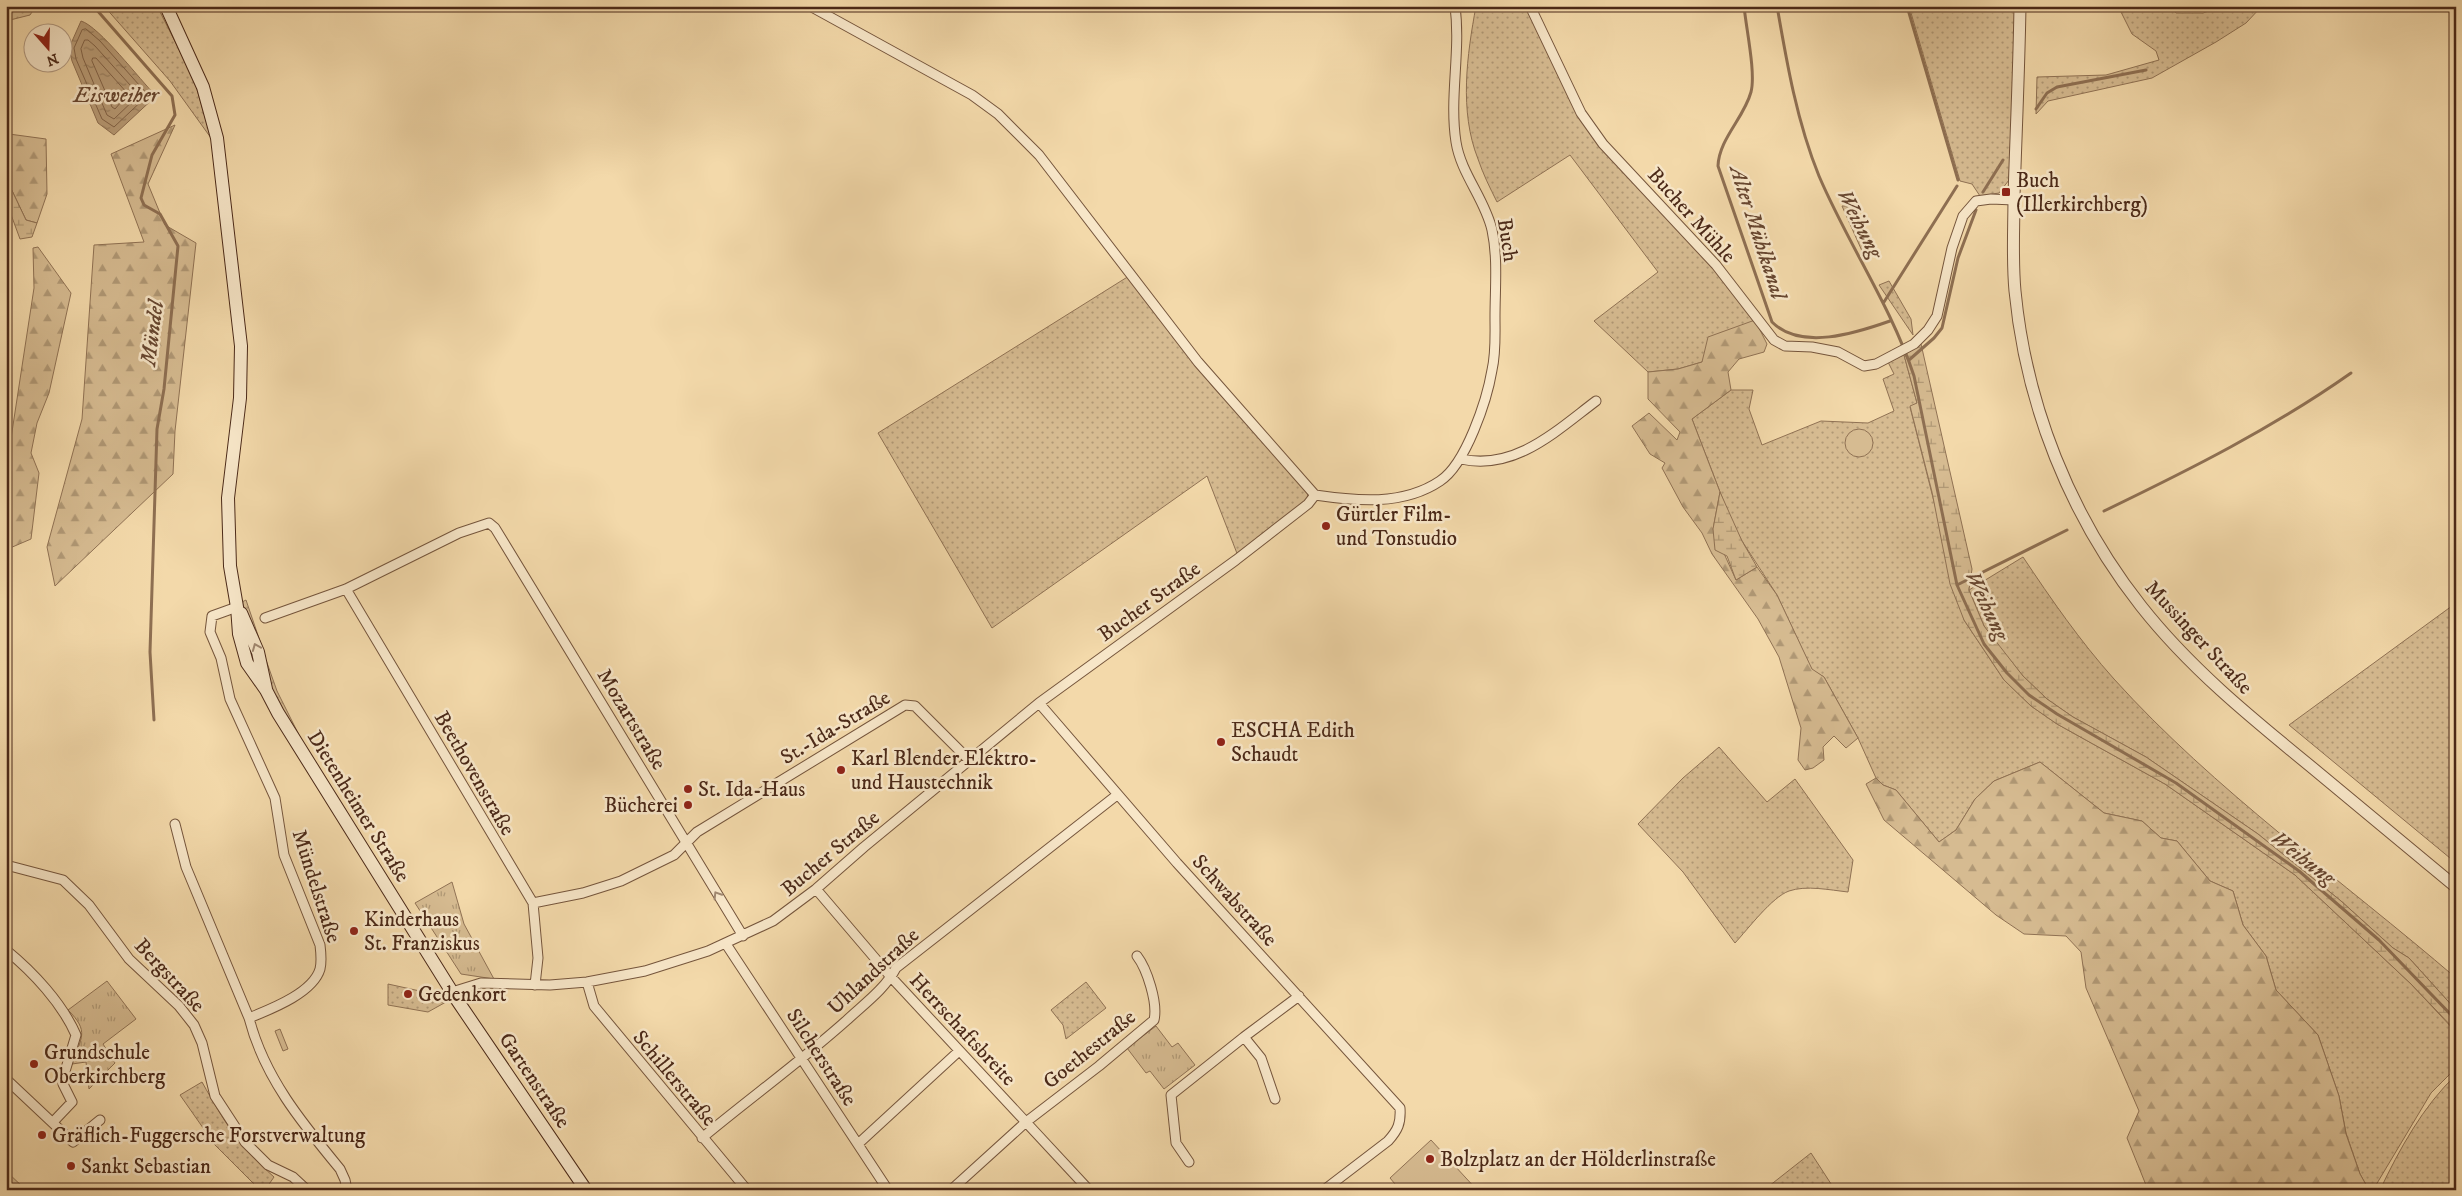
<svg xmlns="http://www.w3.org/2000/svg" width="2462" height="1196" viewBox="0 0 2462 1196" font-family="'IM FELL DW Pica',serif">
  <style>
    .grass { fill: url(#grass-dots); stroke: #907254 }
    .forest { fill: url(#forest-firs); stroke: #907254 }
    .wetland { fill: url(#wetland-marsh); stroke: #907254 }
    .park { fill: url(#park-tufts); stroke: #907254 }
    .pitch { fill: #d6bb91; stroke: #907254 }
    .water { fill: url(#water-ripples); stroke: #8e6f52 }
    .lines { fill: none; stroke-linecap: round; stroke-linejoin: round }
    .shore { stroke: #826348; stroke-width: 1 }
    .stream { stroke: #8e6f52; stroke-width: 3 }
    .minor-casing { stroke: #75553c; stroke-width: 11 }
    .tertiary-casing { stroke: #75553c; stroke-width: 13 }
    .secondary-casing { stroke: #4b2918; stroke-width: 14 }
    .minor { stroke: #f7e6c8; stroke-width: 9 }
    .tertiary { stroke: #f7e6c8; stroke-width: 11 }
    .secondary { stroke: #f7e6c8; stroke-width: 12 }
    .oneway { stroke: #a18870 }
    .poi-dot { fill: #8f2418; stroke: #f7e6c8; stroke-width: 2 }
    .labels { text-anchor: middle; stroke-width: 5; stroke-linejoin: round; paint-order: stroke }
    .poi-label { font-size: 21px; fill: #4b2918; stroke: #f7e6c8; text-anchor: start }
    .street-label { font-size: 21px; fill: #4b2918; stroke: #f7e6c8 }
    .water-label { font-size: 22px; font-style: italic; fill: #674630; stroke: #f7e6c8 }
  </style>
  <defs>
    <pattern id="grass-dots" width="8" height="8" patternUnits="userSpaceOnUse" patternTransform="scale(1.25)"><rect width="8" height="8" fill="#d6bb91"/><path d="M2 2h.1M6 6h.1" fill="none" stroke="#b09875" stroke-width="1.8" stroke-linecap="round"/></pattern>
    <pattern id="forest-firs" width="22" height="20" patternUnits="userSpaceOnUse" patternTransform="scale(1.25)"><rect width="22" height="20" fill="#d6bb91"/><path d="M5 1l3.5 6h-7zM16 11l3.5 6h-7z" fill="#b09875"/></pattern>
    <pattern id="wetland-marsh" width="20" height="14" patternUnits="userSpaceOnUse" patternTransform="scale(1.25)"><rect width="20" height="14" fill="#d6bb91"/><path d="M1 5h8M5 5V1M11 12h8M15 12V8" fill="none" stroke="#b09875"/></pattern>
    <pattern id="park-tufts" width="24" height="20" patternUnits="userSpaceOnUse" patternTransform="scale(1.25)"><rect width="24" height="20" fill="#d6bb91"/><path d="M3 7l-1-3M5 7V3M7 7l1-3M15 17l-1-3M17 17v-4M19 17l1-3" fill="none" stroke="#b09875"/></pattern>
    <pattern id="water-ripples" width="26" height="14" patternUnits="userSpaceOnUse" patternTransform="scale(1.25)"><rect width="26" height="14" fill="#ba9d78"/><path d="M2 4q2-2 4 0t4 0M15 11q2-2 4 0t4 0" fill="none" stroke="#998061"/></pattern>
  </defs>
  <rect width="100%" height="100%" fill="#f3d9aa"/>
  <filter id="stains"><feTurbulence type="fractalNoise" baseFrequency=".004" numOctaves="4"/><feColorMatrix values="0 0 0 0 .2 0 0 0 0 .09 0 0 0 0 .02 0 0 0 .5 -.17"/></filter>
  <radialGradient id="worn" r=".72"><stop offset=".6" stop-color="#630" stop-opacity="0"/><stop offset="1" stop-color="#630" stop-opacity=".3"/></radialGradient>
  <path class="grass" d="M6 6H36L30 15 6 21Z
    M104 6H157L194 79 211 138 170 81Z
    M1476 6H1525L1572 102 1717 272 1755 320 1702 362 1678 369 1648 372 1594 321 1658 272 1570 155 1497 202C1490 188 1483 174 1478 159 1459 111 1467 55 1476 6Z
    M1909 6H2016L2009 180 1999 193 1980 196 1972 184 1960 181Z
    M2118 6H2171L2176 13H2203L2223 6H2262L2246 23 2216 42 2152 78 2048 101 2036 114 2037 77 2106 75 2159 60 2156 51 2132 34Z
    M1842 206H1849L1867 232 1869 253 1862 251Z
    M1129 276 1213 387 1307 488 1308 499 1238 556 1207 476 992 628 878 433Z
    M1889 281 1911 319 1913 335 1879 285Z
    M1904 355 1917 403 1910 407 1964 620 2004 680 2031 706 2057 724 2165 784 2295 875 2411 984 2455 1031 2456 1068 2431 1093 2373 1190H2369L2360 1174 2346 1133 2339 1096 2318 1035 2276 990 2266 956 2243 925 2233 891 2210 881 2177 841 2161 838 2142 821 2104 813 2040 762 1994 781 1975 799 1956 830 1939 842 1896 790 1883 785 1876 778 1858 738 1824 677 1812 670 1777 595 1742 541 1730 518 1692 419 1731 390H1753L1749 409 1762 445 1821 421 1868 423 1894 411 1883 379 1894 374 1888 362Z
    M2023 557C2051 599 2080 641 2114 679 2214 790 2342 880 2456 978V1010L2409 958 2393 948 2341 901 2258 834 2146 757 2073 717 2047 699 2023 676 1998 646 1984 626 1969 590Z
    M246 600 264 653 261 652 242 602Z
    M2456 603V863L2289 725Z
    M266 660 277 691 301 739 271 690Z
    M1719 747 1767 802 1795 779 1853 860 1848 892C1830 890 1806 885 1789 891 1772 897 1748 929 1735 943L1683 872 1638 824 1683 778Z
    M1086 982 1106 1008 1066 1039 1063 1025 1051 1010Z
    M388 984 438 995 443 996 446 1002 428 1012 388 1005Z
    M2456 1075V1190H2380C2399 1150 2423 1106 2456 1075Z
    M202 1082C225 1123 238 1145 274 1177L265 1190H260L215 1145 180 1095Z
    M1811 1153 1835 1190H1764Z"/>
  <path class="forest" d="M6 106 9 134 46 139 47 194 37 223 26 220 6 178Z
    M175 125 148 184 165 225 196 243 175 431 173 474 55 586 47 547 82 419 94 245 144 242 111 154Z
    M38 247 71 293 49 393 37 423 31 453 39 473 31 539 10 548 6 547V471L34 288 33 248Z
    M1755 320 1767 344 1764 352 1739 359 1728 372 1731 390 1692 419 1720 492 1713 529 1736 580 1757 567 1777 595 1812 669 1824 677 1858 738 1846 748 1834 736 1823 747 1824 760 1813 768 1805 770 1798 760 1801 728 1779 657 1758 619 1712 554 1702 533 1683 507 1662 468 1665 463 1650 454 1632 426 1649 413 1677 440 1680 432 1648 399V372L1678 369 1702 362 1708 337Z
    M2040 762 2104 813 2142 821 2161 838 2177 841 2210 881 2233 891 2243 925 2266 956 2276 990 2318 1035 2339 1096 2346 1134 2360 1174 2369 1190H2148L2127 1138 2139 1111 2086 988 2081 952 2066 936 2024 934 1996 915 1884 820 1866 784 1876 778 1883 785 1896 790 1939 842 1956 830 1975 799 1994 781Z
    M6 1171 26 1190H6Z"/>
  <path class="wetland" d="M6 178 26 220 37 223 32 237 20 239 6 201Z
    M1921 344 1972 569 1969 590 1984 626 2023 676 2047 699 2073 717 2146 757 2258 834 2341 901 2393 948 2409 958 2456 1010V1031L2411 984 2295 875 2165 784 2057 724 2031 706 2004 680 1964 620 1950 584 1932 492 1910 406 1917 403 1904 355Z
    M1720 492 1742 541 1757 567 1736 580 1727 556 1715 550 1713 529Z"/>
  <path class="park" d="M452 882 464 924 494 979 461 974 415 903Z
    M107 981 136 1019 103 1044 115 1063 89 1089 86 1062 72 1064C81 1037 90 1032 68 1010Z
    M1156 1026 1172 1047 1178 1043 1195 1065 1164 1089 1150 1071 1146 1073 1127 1048Z"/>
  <path class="pitch" d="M1845 443a14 14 0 1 1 28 0a14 14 0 1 1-28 0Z
    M280 1029 288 1049 283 1051 275 1031Z
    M1431 1140 1477 1190H1400L1390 1178Z"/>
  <path class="water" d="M81 21C99 26 141 81 156 96L114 135 98 123 72 61 69 48Z"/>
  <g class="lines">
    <path class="shore" d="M86 29 100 41 148 95 114 127 102 119 76 59 74 48 82 30Z
      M85 40H88L95 46 139 95 114 119 107 115 83 58 81 49Z
      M93 58H96L128 94 115 109 112 107 92 61Z"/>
    <path class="stream" d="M89 6 96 9 172 96 175 115 152 155 141 198 144 205 160 214 178 246 164 389 157 429 150 652 154 720
      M1744 6C1746 28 1756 73 1751 92 1744 118 1719 139 1718 166L1772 322C1801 351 1856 333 1890 321
      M1777 6C1787 64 1797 122 1819 176 1848 244 1891 306 1914 376L1957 585 1984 644 2007 673 2029 695 2057 714 2176 783 2299 871 2379 940 2456 1020
      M1907 6 1958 180
      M2036 109 2047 93 2057 87 2146 70
      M1983 192 2003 160
      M1884 302 1957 186
      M1909 360 1934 338 1942 328 1958 258 1976 210
      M2104 511C2189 470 2273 428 2351 373
      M1957 585 2067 530"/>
    <g class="minor-casing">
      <path id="minor" d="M810 6 972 95 998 114 1039 155 1198 362 1315 495
        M1530 6 1581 113 1603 144 1716 265 1774 340 1785 346 1812 347 1838 352 1864 366 1876 364 1914 344 1928 330 1937 316 1952 248 1963 216 1976 201 1991 199 2014 200
        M1461 459C1515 471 1556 431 1596 401
        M1315 495C1356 501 1403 506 1440 481 1466 464 1487 400 1492 370 1496 353 1495 335 1495 317 1495 289 1498 258 1492 230 1485 199 1461 174 1456 142 1449 97 1461 52 1455 6
        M346 589 533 903 538 958 535 985
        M237 607 212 616 210 632 221 658 230 699 275 798 284 855 320 945C321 953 322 961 320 969 313 993 271 1009 249 1018
        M265 618 346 589 459 533 489 523 495 528 743 936
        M1039 703 1177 863 1400 1108C1401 1123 1398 1130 1388 1141L1324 1190
        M175 824 186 867 249 1018C264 1077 302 1123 340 1169L345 1180 347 1190
        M6 865 63 880 89 905 129 959 179 1006 194 1025 202 1043 215 1096 245 1142 268 1165 293 1177 307 1190
        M816 889 891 977 1089 1190
        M533 903 583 893 621 881 674 855 697 832 905 705 915 706 969 760
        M726 944 888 1190
        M6 950C33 972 62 1003 76 1035L63 1078V1084L72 1102 53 1122
        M587 982 594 1006 747 1190
        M452 992 481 983 550 985 587 982 645 971 708 951 773 921 816 889 864 847 1039 703 1236 560 1308 504 1315 495
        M6 1079 73 1142 100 1120
        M1275 1099 1261 1058 1244 1037 1299 996
        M702 1138C750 1098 800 1062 847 1020 864 1004 885 989 896 968L1117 795
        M858 1144 959 1051
        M1189 1162 1176 1143 1171 1095 1244 1037
        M951 1190 1026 1122 1099 1066 1154 1020C1158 1003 1147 969 1137 956"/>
    </g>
    <g class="tertiary-casing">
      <path id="tertiary" d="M2020 6C2019 70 2016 133 2014 196 2014 228 2012 259 2015 291 2026 405 2070 516 2141 606 2189 667 2249 716 2309 765 2358 806 2407 846 2456 887"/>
    </g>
    <g class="secondary-casing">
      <path id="secondary" d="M166 6 203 87 217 138 241 346 240 398 228 498 230 566 237 607 239 634 247 663 266 690 278 713 457 1000 586 1190
        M241 613 258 652 266 689"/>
    </g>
    <use href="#minor" class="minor"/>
    <use href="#tertiary" class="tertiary"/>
    <use href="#secondary" class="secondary"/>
  </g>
  <defs><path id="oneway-chevron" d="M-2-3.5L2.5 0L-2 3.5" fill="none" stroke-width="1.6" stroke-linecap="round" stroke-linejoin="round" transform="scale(1.25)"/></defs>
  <g class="oneway">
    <use href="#oneway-chevron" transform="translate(256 647) rotate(-112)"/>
    <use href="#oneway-chevron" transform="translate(717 895) rotate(-122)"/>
  </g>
  <g class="poi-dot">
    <rect x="2001" y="187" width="10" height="10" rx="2.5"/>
    <circle cx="1326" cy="526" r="5"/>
    <circle cx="1221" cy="742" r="5"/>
    <circle cx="841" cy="770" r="5"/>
    <circle cx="688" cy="789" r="5"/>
    <circle cx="688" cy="805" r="5"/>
    <circle cx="354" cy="931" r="5"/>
    <circle cx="408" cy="994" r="5"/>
    <circle cx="34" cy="1064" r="5"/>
    <circle cx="42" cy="1135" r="5"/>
    <circle cx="1430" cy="1159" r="5"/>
    <circle cx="71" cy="1166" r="5"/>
  </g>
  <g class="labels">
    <g class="poi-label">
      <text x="2016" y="187">Buch<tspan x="2016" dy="24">(Illerkirchberg)</tspan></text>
      <text x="1336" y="521">Gürtler Film-<tspan x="1336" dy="24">und Tonstudio</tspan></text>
      <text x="1231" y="737">ESCHA Edith<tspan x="1231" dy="24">Schaudt</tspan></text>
      <text x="851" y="765">Karl Blender Elektro-<tspan x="851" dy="24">und Haustechnik</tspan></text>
      <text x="698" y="796">St. Ida-Haus</text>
      <text x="678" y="812" text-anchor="end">Bücherei</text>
      <text x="364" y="926">Kinderhaus<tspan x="364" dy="24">St. Franziskus</tspan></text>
      <text x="418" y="1001">Gedenkort</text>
      <text x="44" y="1059">Grundschule<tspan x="44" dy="24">Oberkirchberg</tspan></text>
      <text x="52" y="1142">Gräflich-Fuggersche Forstverwaltung</text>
      <text x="1440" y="1166">Bolzplatz an der Hölderlinstraße</text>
      <text x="81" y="1173">Sankt Sebastian</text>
    </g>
    <g class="street-label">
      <text transform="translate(1692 215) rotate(48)" y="7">Bucher Mühle</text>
      <text transform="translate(1508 240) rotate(81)" y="7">Buch</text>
      <text transform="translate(1149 601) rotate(-36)" y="7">Bucher Straße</text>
      <text transform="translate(2199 637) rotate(47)" y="7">Mussinger Straße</text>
      <text transform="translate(632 719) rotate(59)" y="7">Mozartstraße</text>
      <text transform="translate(835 727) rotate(-31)" y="7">St.-Ida-Straße</text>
      <text transform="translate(475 773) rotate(60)" y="7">Beethovenstraße</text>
      <text transform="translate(359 806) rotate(58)" y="7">Dietenheimer Straße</text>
      <text transform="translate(830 853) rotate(-40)" y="7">Bucher Straße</text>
      <text transform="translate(317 886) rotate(72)" y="7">Mündelstraße</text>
      <text transform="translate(1235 900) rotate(48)" y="7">Schwabstraße</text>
      <text transform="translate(873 971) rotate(-43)" y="7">Uhlandstraße</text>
      <text transform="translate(170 975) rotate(47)" y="7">Bergstraße</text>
      <text transform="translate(963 1029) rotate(47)" y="7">Herrschaftsbreite</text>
      <text transform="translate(1089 1049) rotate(-39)" y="7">Goethestraße</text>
      <text transform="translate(822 1057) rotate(57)" y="7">Silcherstraße</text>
      <text transform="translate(675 1078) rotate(50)" y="7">Schillerstraße</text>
      <text transform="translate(535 1080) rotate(56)" y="7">Gartenstraße</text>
    </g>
    <g class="water-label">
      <text x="116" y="102">Eisweiher</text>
      <text transform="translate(1861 223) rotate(63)" y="8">Weihung</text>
      <text transform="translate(1759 232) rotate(72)" y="8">Alter Mühlkanal</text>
      <text transform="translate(151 333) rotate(-83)" y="8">Mündel</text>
      <text transform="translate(1988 605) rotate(65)" y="8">Weihung</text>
      <text transform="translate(2304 857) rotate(38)" y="8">Weihung</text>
    </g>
  </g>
  <rect width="2462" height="1196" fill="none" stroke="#f3d9aa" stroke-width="25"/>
  <rect x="8" y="8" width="2447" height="1181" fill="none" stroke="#4b2918" stroke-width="2.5"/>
  <rect x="12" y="12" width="2437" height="1171" fill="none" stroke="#4b2918"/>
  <g transform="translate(48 48) rotate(160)"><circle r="24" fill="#f7e6c8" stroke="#b29a82"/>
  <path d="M0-4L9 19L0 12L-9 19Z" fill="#8f2418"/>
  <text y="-8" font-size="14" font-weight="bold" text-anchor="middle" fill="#4b2918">N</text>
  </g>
  <rect width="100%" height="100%" filter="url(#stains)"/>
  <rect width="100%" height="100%" fill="url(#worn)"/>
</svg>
